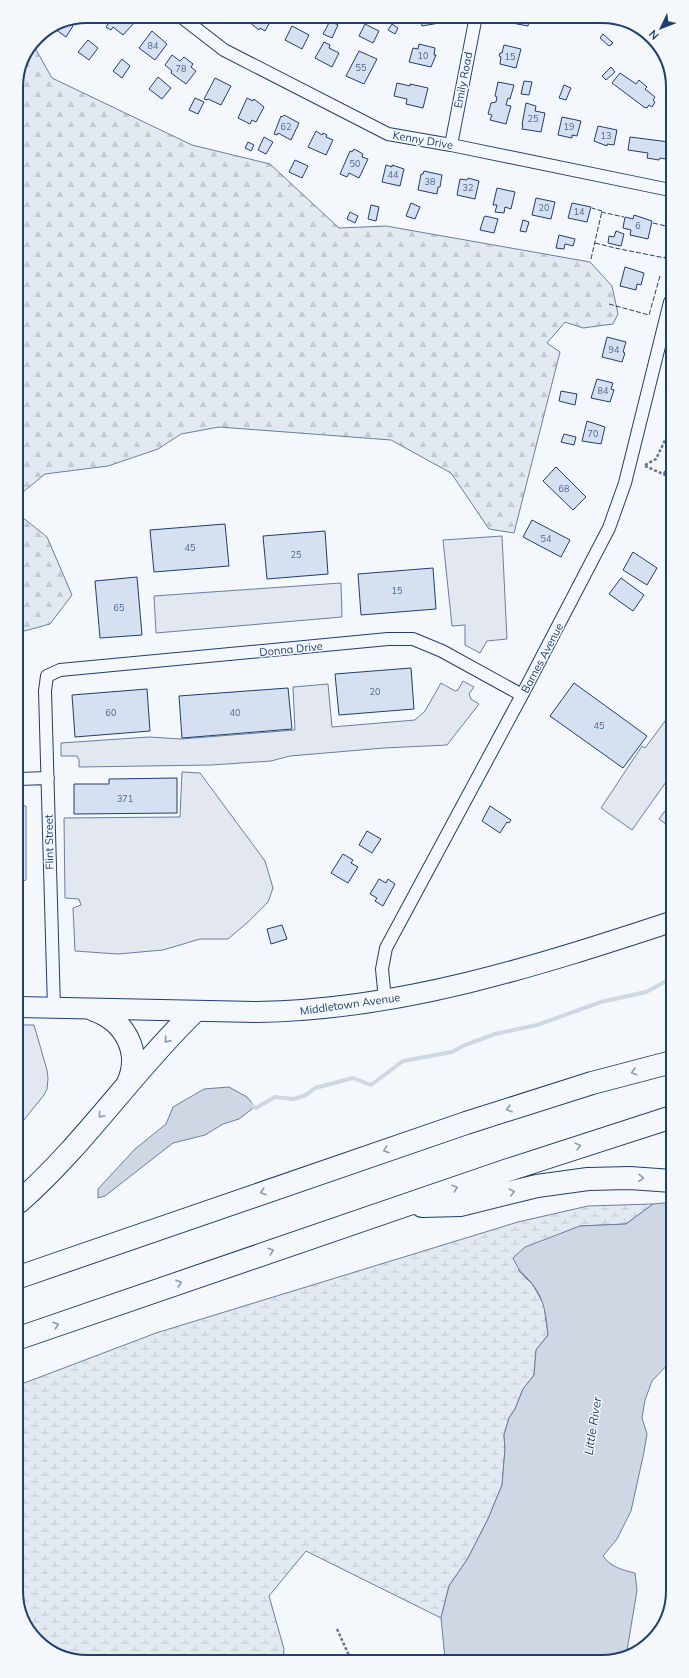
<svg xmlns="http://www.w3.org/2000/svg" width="689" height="1678" viewBox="0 0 689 1678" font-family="Mulish,sans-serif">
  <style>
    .forest { fill: url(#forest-firs); stroke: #687fa3 }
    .wetland { fill: url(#wetland-marsh); stroke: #687fa3 }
    .parking { fill: #e3e8f0; stroke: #687fa3 }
    .water { fill: #cfd7e4; stroke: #687fa3 }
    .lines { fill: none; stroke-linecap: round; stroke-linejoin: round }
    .stream { stroke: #cfd7e4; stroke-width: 4 }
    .building { fill: #d5e0f0; stroke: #1d3f73 }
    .minor-casing { stroke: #1d3f73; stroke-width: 14 }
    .primary-casing { stroke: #1d3f73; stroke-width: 22 }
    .motorway-casing { stroke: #1d3f73; stroke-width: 24 }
    .path { stroke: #5e769c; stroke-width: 2.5; stroke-dasharray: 3 2; stroke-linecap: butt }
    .minor { stroke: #f4f7fb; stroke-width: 12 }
    .primary { stroke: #f4f7fb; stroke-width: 20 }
    .motorway { stroke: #f4f7fb; stroke-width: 22 }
    .fence { stroke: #1d3f73; stroke-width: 1; stroke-dasharray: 5 2; stroke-linecap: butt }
    .oneway { stroke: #889bb7 }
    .labels { text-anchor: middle; stroke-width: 3; stroke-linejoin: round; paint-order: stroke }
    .number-label { font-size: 9px; fill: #4b6792 }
    .street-label { font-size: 11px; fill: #1d3f73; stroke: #f4f7fb }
    .water-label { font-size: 12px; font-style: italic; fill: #1d3f73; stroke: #f4f7fb }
    .rim { fill: none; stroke: #1d3f73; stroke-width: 2 }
  </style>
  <defs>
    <pattern id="forest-firs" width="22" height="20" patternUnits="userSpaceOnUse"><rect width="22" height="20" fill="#e3e9f0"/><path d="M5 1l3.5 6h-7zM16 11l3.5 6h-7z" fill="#c2c9d1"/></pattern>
    <pattern id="wetland-marsh" width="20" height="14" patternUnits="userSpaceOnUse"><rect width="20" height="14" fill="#e3e9f0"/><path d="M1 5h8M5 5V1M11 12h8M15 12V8" fill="none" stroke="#c2c9d1"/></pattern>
  </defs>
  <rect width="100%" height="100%" fill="#f4f7fb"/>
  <path class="forest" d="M48 29 35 48 52 78 192 145 270 164 339 228 386 226 590 262 612 286 618 314 613 324 583 328 565 322 547 343 560 352 514 533 489 529 451 473 391 440 299 433 219 427 181 434 158 449 108 466 45 474 17 497 16 83 37 37Z
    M17 513 47 537 72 595 50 624 17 633Z"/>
  <path class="wetland" d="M653 1204 626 1224 580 1226 518 1270 533 1285 544 1305 548 1335 536 1350 534 1375 523 1389 515 1409 509 1418 504 1435 505 1449 502 1485 488 1519 468 1558 449 1586 441 1618 306 1551 269 1596 284 1649 283 1661 82 1662 44 1647 20 1613 19 1385 156 1333 518 1222 588 1206Z"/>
  <path class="parking" d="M502 536 507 639 487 641 480 653 465 645V625L452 626 443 540Z
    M341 583 342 617 156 633 154 596Z
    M463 681 474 687 469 694 471 699 479 704 447 745 384 748 290 756 271 761 211 765 79 767V760L77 756H61V743L149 737 181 739 295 730 293 687 328 684 332 727 415 720 425 711 441 683 455 691 458 690Z
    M671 713V775L632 830 601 808 642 746 645 748Z
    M182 772 200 773 265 861 273 888 268 902 248 922 228 939H200L163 950 118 954 75 951 73 908 81 905 79 899 65 898 64 818 180 817Z
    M671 803V835L666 831 667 828V825L659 819Z
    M18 805 26 806V880L18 882Z
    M18 1025H34L47 1070 48 1078 47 1089 44 1095 19 1126Z"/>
  <path class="water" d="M229 1087 247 1097 252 1103V1109L239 1119 223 1124 205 1135 173 1143 105 1196 98 1198V1189L135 1149 166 1124 173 1107 204 1089Z
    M664 1203 672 1207V1360L652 1381 645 1400 642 1418 647 1434 644 1452 631 1511 617 1539 603 1556C611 1567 622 1570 635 1573L637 1590 626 1657 445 1659 441 1618 449 1586 468 1558 488 1519 502 1485 505 1449 504 1435 509 1418 515 1409 523 1389 534 1375 536 1350 548 1335C546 1317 545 1300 533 1285 524 1273 520 1274 513 1258L525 1247 580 1226 626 1224 653 1204Z"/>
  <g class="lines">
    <path class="stream" d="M248 1103 256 1108 275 1097 294 1099 306 1095 315 1088 353 1078 371 1085 403 1061 452 1052 465 1045 495 1034 537 1025 601 1002 646 992 672 978"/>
  </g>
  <path class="building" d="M114 16H130L129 18 135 22 123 35 113 27 111 30 106 27Z
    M252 16H272L273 17 265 31 260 28 259 30 249 22Z
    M420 16H440V17L438 18 439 23 422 26Z
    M510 16H530L528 26 512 23 513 17Z
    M66 20 73 26 66 37 55 29 61 21Z
    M330 21 338 25 332 38 323 34Z
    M365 24 379 31 373 43 359 36Z
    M392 24 398 28 395 34 388 30Z
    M292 26 309 35 302 49 285 40Z
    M152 31 167 44 155 60 139 48Z
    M603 34 613 43 609 46 600 38Z
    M88 40 98 48 89 60 78 52Z
    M324 42 330 45 329 48 339 53 332 67 315 58Z
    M419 44 435 48 434 55H436L431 67 409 62 413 48 418 49Z
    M504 45 521 49 516 68 500 64 501 57 499 56 500 53H502Z
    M359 51 377 59 364 84 346 76Z
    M172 55 180 61 184 57 193 64 191 67 196 71 186 84 171 73 172 71 165 65Z
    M122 59 130 66 122 78 113 71Z
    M611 67 615 72 606 80 602 76Z
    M620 73 636 84 639 80 647 87 645 89 655 97 653 100 655 102 652 107 649 105 647 108 644 107 612 83Z
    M158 77 171 88 162 99 149 89Z
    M215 78 231 86 221 105 208 99 207 100 204 99Z
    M524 81 532 82 529 95 521 94Z
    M498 82 514 85 510 99 508 98 506 105 511 106 506 124 490 120 492 115 488 114 491 103 496 102 497 97 495 96Z
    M397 83 410 86V84L428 88 423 108 406 104 407 99 394 96Z
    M564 85 571 88 566 100 559 98Z
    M195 98 204 102 198 114 189 110Z
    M247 98 253 101 254 99 264 107 256 122 252 120 250 124 238 118Z
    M526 103 536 106 535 111 545 113 541 132 522 129 523 125H522Z
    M284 115 299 123 291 140 278 133 277 135 274 134 281 116 282 117Z
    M562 117 581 121 577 136 572 135V138L558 135Z
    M598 126 617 130 614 145 607 144V146L594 141Z
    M316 131 322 135 323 133 327 135 326 137 333 140 326 155 308 147Z
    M264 137 273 142 266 154 258 150Z
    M630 137 669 142 666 159 660 158 659 160 647 158 648 153 628 150Z
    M248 142 254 145 251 151 245 148Z
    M354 149 363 154 362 157 368 159 359 178 349 173 347 177 340 174 350 151 352 152Z
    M295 160 308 166 302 178 289 172Z
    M386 165 392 167V165L404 169 400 186 382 182Z
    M424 171 442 175 440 187H438L437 194 418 190 421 174H423Z
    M468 178 479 181 475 199 457 195 460 179 467 180Z
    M497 188 515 192 511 209 505 207 504 213 495 212 497 205H493Z
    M536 198 555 202 551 219 532 215Z
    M411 203 420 207 415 219 406 216Z
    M572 203 591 207 587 222 568 218Z
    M371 205 379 207 376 221 368 219Z
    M350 212 358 216 355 223 347 219Z
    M634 215 652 221 648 239 630 235 631 230 623 228 625 217 633 219Z
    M485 216 498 219 494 233 480 230 484 217Z
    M523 220 529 222 526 232 520 231Z
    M616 231 624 234 621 246 608 243 609 236 614 237Z
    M559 235 575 239 573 246 565 244 564 249 556 248Z
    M625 267 644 273 641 285 637 284 636 290 620 286Z
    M607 337 626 342 623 352 625 353 622 362 602 357Z
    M597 379 613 383 611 389 614 390 610 402 591 398Z
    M561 391 577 394 575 405 559 401Z
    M587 421 605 427 601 444 582 441Z
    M564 434 576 437 574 445 561 442Z
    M556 467 586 497 573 510 543 481Z
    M532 520 570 540 561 557 523 537Z
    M225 524 229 566 154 572 150 530Z
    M325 531 328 574 267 579 263 536Z
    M633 552 657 568 647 585 623 570Z
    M433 568 436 609 361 615 358 574Z
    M137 577 142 635 100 638 95 581Z
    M621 578 644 595 633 611 609 594Z
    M411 668 414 709 339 715 335 674Z
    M574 683 647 736 623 768 550 716Z
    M288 688 292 729 182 738 179 696Z
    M147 689 150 731 75 737 72 695Z
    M177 778V813L74 814V784H109V779Z
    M490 806 511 820 509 823 507 822 500 833 482 821Z
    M367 831 381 839 372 853 359 845Z
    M343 854 353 860 351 863 358 867 348 883 331 873Z
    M379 879 386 883 388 879 395 884 383 906 375 901 377 898 370 894Z
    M282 925 287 939 271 944 267 929Z"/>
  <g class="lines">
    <g class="minor-casing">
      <path id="minor" d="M180 16 224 50 388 134 451 145 670 190
        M451 145 476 16
        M18 779 48 778
        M385 1000 382 969 386 948 522 695 609 528 625 483 670 302
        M54 1008 45 691 47 676 60 670 388 639H413L442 651 522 695"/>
    </g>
    <g class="primary-casing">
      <path id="primary" d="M18 1007 257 1012C400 1010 537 966 671 922"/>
    </g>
    <g class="motorway-casing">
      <path id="motorway" d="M94 1010C125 1021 142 1052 128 1083
        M19 1202C84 1145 132 1072 194 1012
        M422 1206 460 1205 537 1186 588 1179 630 1178 672 1181
        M19 1277 466 1123 592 1083 672 1062
        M19 1338 505 1171 672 1117"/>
    </g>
    <path class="path" d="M645 465 656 459 670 430
      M645 466 670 477
      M664 474 670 461
      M337 1629 351 1660"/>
    <use href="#minor" class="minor"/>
    <use href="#primary" class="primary"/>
    <use href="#motorway" class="motorway"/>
    <path class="fence" d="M601 212 624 217
      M653 223 670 227
      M595 243 615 248 665 258 670 232
      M591 259 602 211 592 208
      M609 304 649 315 660 276"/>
  </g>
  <defs><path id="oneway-chevron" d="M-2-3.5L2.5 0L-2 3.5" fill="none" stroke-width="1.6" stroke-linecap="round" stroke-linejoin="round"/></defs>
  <g class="oneway">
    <use href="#oneway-chevron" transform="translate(167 1040) rotate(132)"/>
    <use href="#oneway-chevron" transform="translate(634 1072) rotate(165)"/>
    <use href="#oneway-chevron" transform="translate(509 1109) rotate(162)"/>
    <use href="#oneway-chevron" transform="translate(101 1115) rotate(131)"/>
    <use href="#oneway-chevron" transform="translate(578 1146) rotate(-18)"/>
    <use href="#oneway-chevron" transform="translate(386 1150) rotate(161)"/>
    <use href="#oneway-chevron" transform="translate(641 1178) rotate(2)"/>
    <use href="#oneway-chevron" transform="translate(455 1188) rotate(-19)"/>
    <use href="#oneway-chevron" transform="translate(263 1192) rotate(161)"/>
    <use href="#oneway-chevron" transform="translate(512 1192) rotate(-13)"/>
    <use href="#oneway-chevron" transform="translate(271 1251) rotate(-19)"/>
    <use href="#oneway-chevron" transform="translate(179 1283) rotate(-19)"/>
    <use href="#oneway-chevron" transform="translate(56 1325) rotate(-19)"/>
  </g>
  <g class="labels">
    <g class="number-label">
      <text x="153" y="49">84</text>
      <text x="423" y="59">10</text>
      <text x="510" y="60">15</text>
      <text x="361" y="71">55</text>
      <text x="181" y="72">78</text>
      <text x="533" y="122">25</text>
      <text x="286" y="130">62</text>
      <text x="569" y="130">19</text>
      <text x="606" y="139">13</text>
      <text x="355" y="167">50</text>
      <text x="393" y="178">44</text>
      <text x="430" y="185">38</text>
      <text x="468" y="191">32</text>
      <text x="544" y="211">20</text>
      <text x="579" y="215">14</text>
      <text x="638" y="229">6</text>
      <text x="614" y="353">94</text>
      <text x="603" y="394">84</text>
      <text x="593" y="437">70</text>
      <text x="564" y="492">68</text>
      <text x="546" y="542">54</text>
      <text x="190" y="551">45</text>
      <text x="296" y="558">25</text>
      <text x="397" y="594">15</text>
      <text x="119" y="611">65</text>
      <text x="375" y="695">20</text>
      <text x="111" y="716">60</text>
      <text x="235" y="716">40</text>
      <text x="599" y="729">45</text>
      <text x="125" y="802">371</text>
    </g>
    <g class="street-label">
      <text transform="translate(463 80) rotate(-79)" y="4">Emily Road</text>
      <text transform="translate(423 140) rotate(10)" y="4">Kenny Drive</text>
      <text transform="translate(291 649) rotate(-6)" y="4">Donna Drive</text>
      <text transform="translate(542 658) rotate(-62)" y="4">Barnes Avenue</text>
      <text transform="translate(49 842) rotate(-91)" y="4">Flint Street</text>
      <text transform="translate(350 1004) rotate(-8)" y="4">Middletown Avenue</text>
    </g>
    <g class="water-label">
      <text transform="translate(593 1426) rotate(-81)" y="4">Little River</text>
    </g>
  </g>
  <path d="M0 0H689V1678H0ZM87 23H602A64 64 0 0 1 666 87V1591A64 64 0 0 1 602 1655H87A64 64 0 0 1 23 1591V87A64 64 0 0 1 87 23Z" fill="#f4f7fb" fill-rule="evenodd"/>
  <path class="rim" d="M87 23H602A64 64 0 0 1 666 87V1591A64 64 0 0 1 602 1655H87A64 64 0 0 1 23 1591V87A64 64 0 0 1 87 23Z"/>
  <g transform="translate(661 28) rotate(227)" stroke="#f4f7fb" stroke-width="3" paint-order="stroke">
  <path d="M0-3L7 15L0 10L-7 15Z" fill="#1d3f73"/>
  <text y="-6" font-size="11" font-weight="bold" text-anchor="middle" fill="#1d3f73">N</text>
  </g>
</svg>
